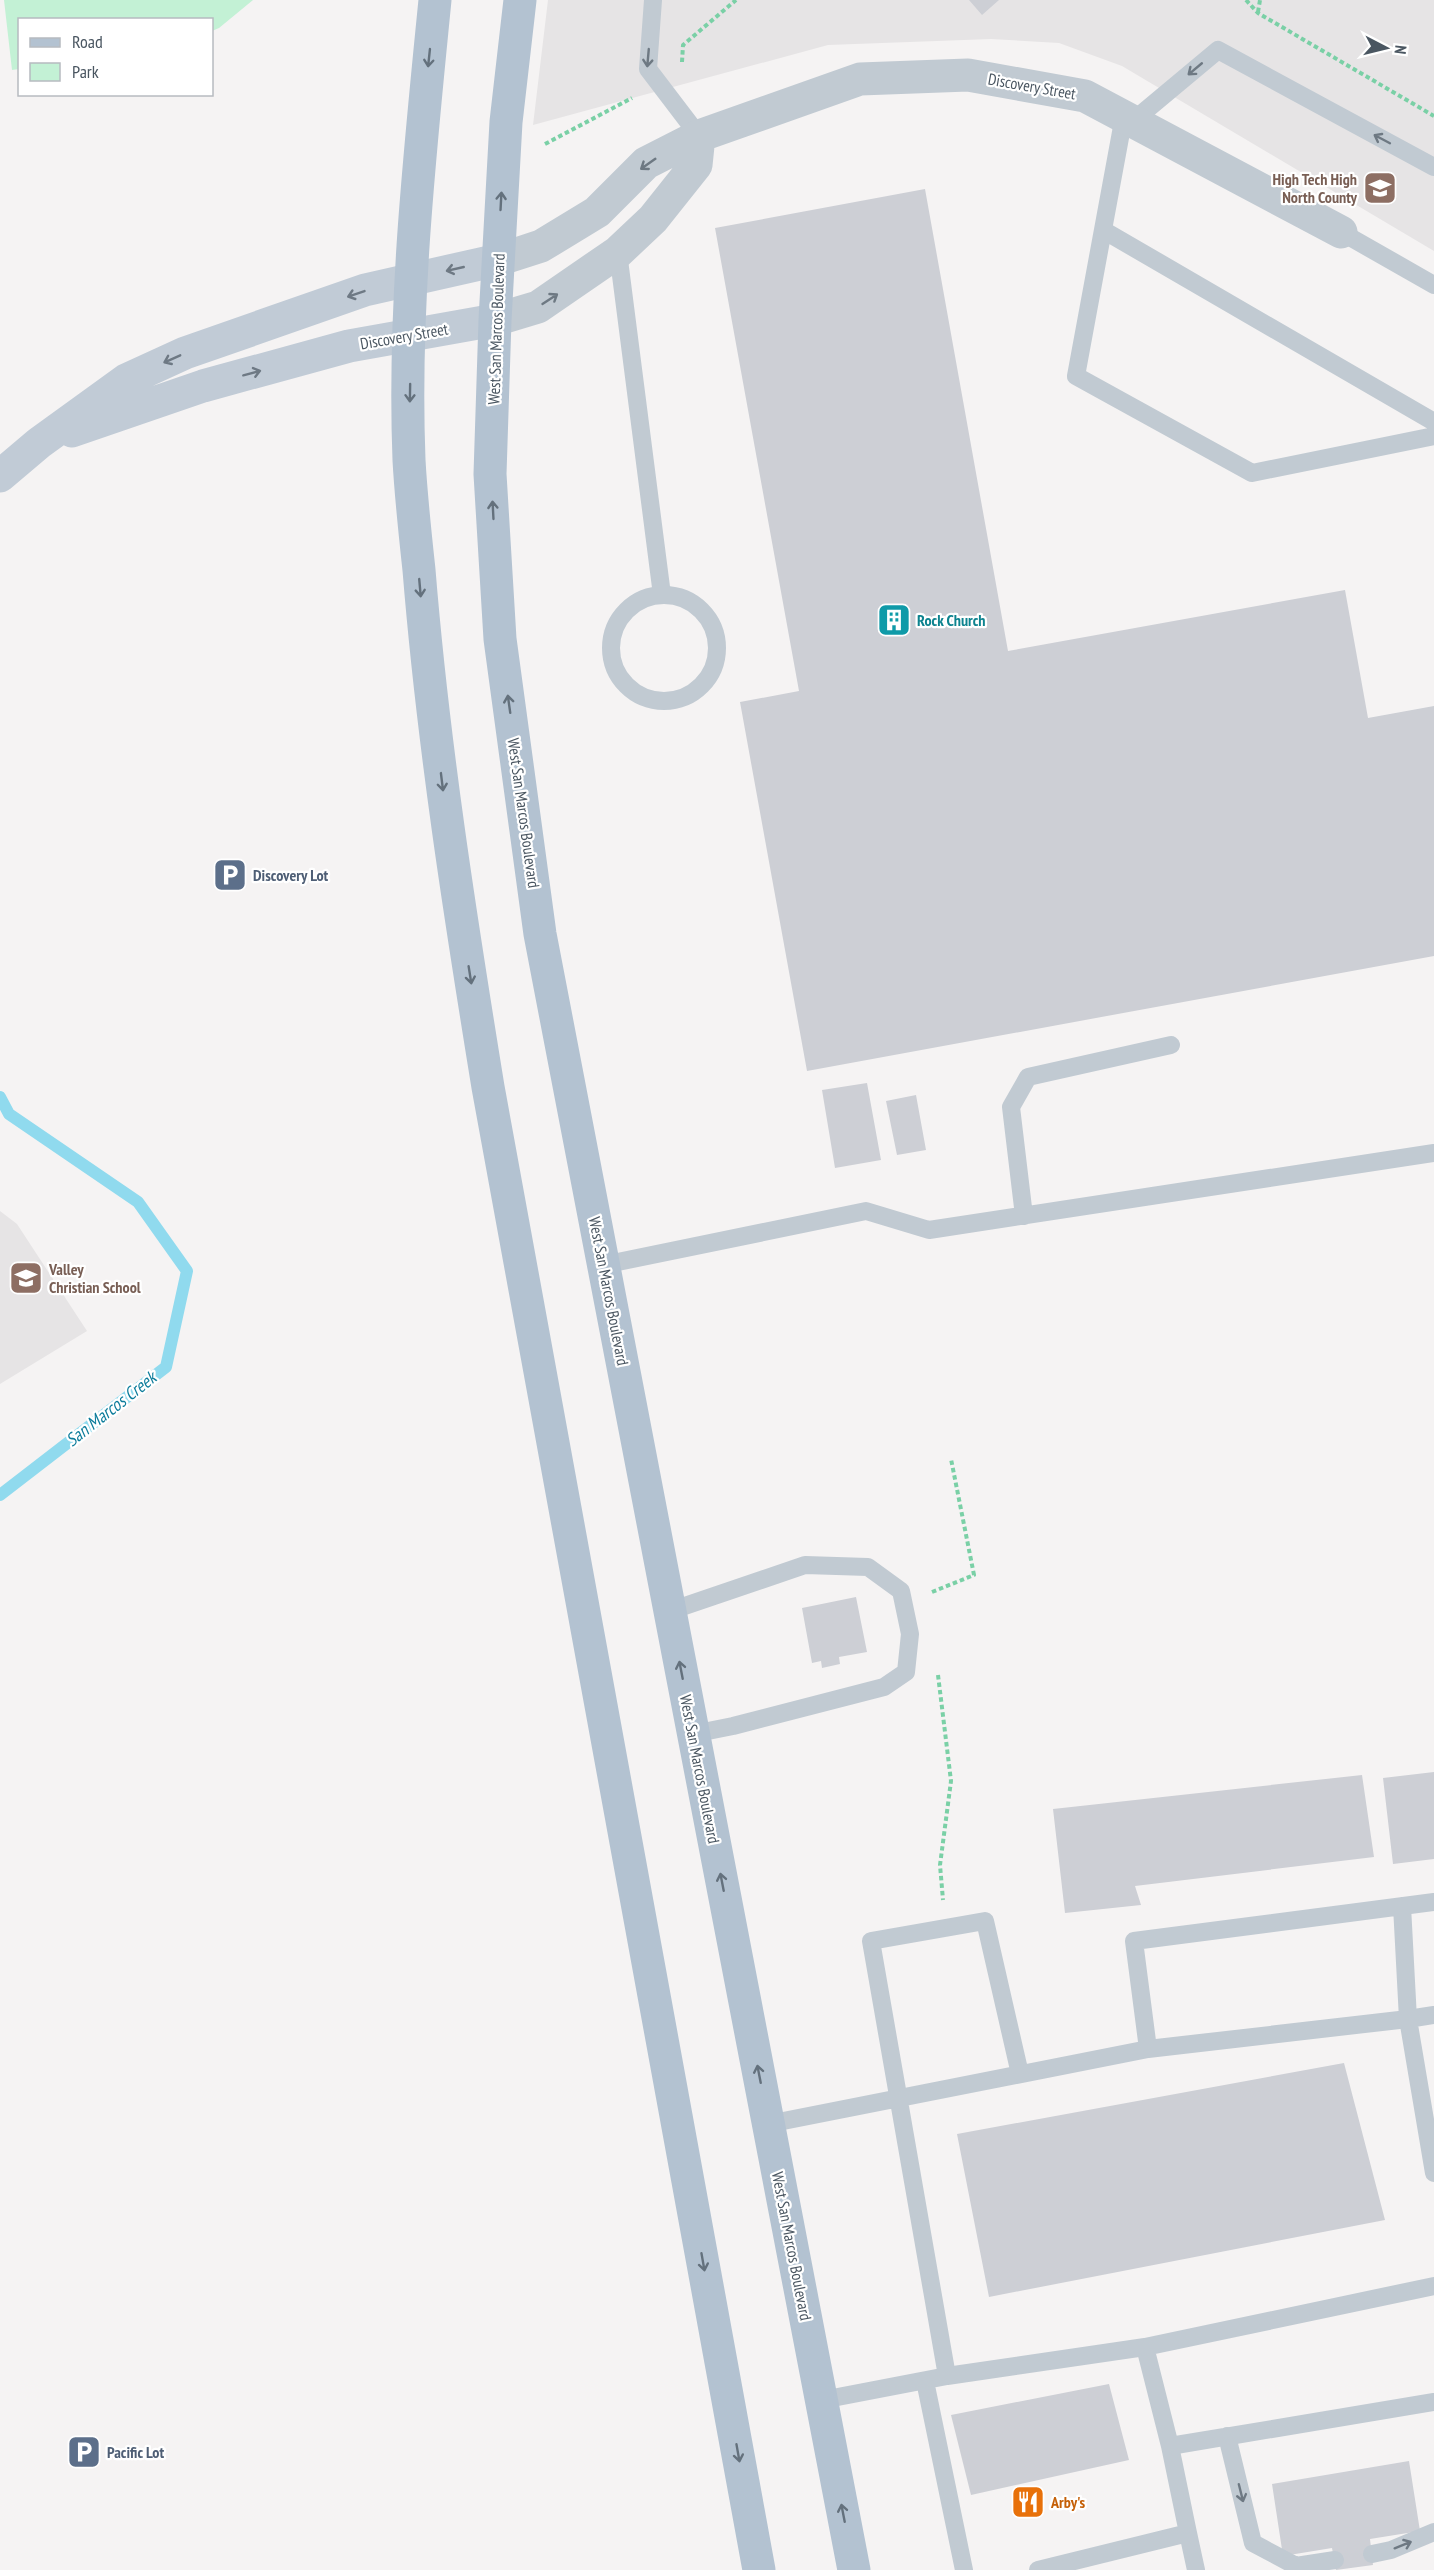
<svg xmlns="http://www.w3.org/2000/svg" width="1434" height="2570" viewBox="0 0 1434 2570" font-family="'PT Sans Narrow',sans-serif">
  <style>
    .education { fill: #e6e4e5 }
    .green { fill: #c3f1d5 }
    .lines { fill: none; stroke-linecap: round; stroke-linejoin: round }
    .stream { stroke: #90daee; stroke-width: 12 }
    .building { fill: #cdcfd5 }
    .path { stroke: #7ad0a6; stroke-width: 4; stroke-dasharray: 4.5 3; stroke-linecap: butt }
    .service { stroke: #c1cad2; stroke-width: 18 }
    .minor { stroke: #c1cad2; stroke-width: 33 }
    .secondary { stroke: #c1cbd6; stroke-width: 33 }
    .primary { stroke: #b3c2d1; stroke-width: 33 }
    .oneway { stroke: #64717d }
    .oneway2 { stroke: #6e7983 }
    .oneway3 { stroke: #6e7984 }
    .labels { text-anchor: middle; stroke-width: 4.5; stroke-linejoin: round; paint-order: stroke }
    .street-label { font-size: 16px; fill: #4a5661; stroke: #fff }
    .education-label { font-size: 16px; font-weight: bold; fill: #785e54; stroke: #fff; text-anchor: end }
    .culture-label { font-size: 16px; font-weight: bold; fill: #0d838f; stroke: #fff; text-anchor: start }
    .service-label { font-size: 16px; font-weight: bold; fill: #4e5e75; stroke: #fff; text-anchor: start }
    .food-label { font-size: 16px; font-weight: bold; fill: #c56008; stroke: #fff; text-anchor: start }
    .water-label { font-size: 18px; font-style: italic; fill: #0c7c9b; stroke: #fff }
  </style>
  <rect width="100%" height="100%" fill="#f5f3f3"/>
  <path class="education" d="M548 0H1434V251L1122 66 1059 43 991 39 828 45 533 125Z
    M0 1211 17 1224 87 1331 0 1384Z"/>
  <path class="green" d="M4 0H253L219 28 212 31V20H20L19 69 12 70Z"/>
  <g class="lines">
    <path class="stream" d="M0 1097 9 1114 138 1202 187 1271 166 1367 0 1495"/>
  </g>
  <path class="building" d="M969 0H999L982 15Z
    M925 189 1008 651 1345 590 1368 718 1434 706V956L807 1071 740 702 799 691 715 228Z
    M867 1083 881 1160 835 1168 822 1090Z
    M916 1095 926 1150 897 1155 886 1101Z
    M856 1597 867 1652 839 1657 840 1664 822 1668 821 1661 812 1663 802 1608Z
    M1434 1772V1859L1393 1864 1383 1778Z
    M1362 1775 1374 1857 1135 1886 1141 1905 1065 1913 1053 1809Z
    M1344 2063 1385 2220 989 2297 957 2134Z
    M1109 2384 1129 2460 971 2495 951 2415Z
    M1409 2461 1420 2531 1370 2539 1373 2565 1336 2570 1332 2548 1283 2556 1272 2484Z"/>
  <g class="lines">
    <path class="path" d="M1246 0 1258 13 1434 116
      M1258 12 1260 0
      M682 62 683 45 736 0
      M545 144 632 98
      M932 1592 974 1575 951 1459
      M938 1675 951 1781 940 1865 943 1900"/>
    <path class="service" d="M653 0 648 69 699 136
      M1124 116 1076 376 1252 473 1434 436
      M1133 121 1218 50 1434 167
      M1103 230 1434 422
      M1341 232 1434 285
      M618 252 662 595
      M611 648a53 53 0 1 1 106 0a53 53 0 1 1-106 0Z
      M1024 1216 1011 1107 1028 1077 1171 1045
      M603 1265 866 1211 929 1230 1434 1153
      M670 1611 805 1565 868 1567 901 1591 910 1634 906 1672 884 1687 733 1726 693 1734
      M1434 2015 1408 2019 1434 2173
      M1148 2049 1408 2019 1402 1906
      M768 2124 1148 2049 1134 1941 1434 1902
      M1145 2347 1170 2446 1188 2533
      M947 2376 871 1941 985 1921 1020 2074
      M925 2381 964 2570
      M822 2400 947 2376 1145 2347 1434 2286
      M1227 2436 1253 2543 1296 2566 1335 2560
      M1170 2446 1434 2402
      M1372 2554 1391 2550 1434 2532
      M1038 2570 1188 2533 1196 2570"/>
    <path class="minor" d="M498 260 541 246 597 212 646 163 699 136 860 79 968 75 1085 96 1341 232
      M495 320 538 307 618 252 653 219 696 165 699 136"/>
    <path class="secondary" d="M72 431 203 386 349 346 495 320
      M0 476 39 443 126 380 185 353 365 290 498 260"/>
    <path class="primary" d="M435 0C420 152 403 307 409 460 411 497 415 533 419 570 433 743 460 915 488 1087L759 2570
      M520 0 506 122 495 320 490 474 500 639 540 934 854 2570"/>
  </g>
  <defs><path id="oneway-shaft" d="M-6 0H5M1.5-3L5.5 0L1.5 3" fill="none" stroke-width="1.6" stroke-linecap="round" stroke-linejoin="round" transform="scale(1.5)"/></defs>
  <g class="oneway">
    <use href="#oneway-shaft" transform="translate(429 58) rotate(96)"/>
    <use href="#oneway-shaft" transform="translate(501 201) rotate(-87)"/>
    <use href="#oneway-shaft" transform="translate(410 393) rotate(91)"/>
    <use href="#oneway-shaft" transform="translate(493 510) rotate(-93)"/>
    <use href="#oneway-shaft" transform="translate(420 588) rotate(85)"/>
    <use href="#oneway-shaft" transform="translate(509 704) rotate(-98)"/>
    <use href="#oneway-shaft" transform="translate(442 782) rotate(83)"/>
    <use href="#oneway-shaft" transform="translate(470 975) rotate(81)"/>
    <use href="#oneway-shaft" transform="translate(681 1670) rotate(-101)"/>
    <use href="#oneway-shaft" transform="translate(722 1882) rotate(-101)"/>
    <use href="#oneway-shaft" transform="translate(759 2074) rotate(-101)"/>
    <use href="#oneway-shaft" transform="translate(703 2262) rotate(80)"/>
    <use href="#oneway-shaft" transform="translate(738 2453) rotate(80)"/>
    <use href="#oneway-shaft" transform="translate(843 2513) rotate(-101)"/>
  </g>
  <g class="oneway2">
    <use href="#oneway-shaft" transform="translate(648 58) rotate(95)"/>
    <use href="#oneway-shaft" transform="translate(1195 69) rotate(140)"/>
    <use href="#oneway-shaft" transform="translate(1382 139) rotate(-152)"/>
    <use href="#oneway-shaft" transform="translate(648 164) rotate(145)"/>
    <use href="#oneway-shaft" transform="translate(550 299) rotate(-33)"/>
    <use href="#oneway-shaft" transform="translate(1241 2493) rotate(76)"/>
    <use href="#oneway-shaft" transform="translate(1403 2545) rotate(-22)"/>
  </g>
  <g class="oneway3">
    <use href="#oneway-shaft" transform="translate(455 269) rotate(167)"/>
    <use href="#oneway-shaft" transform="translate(356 294) rotate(161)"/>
    <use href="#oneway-shaft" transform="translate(172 359) rotate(156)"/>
    <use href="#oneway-shaft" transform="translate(252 373) rotate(-15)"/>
  </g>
  <defs>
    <g id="school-square" transform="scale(1.725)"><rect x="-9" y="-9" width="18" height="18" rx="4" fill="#8d6e63" stroke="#fff"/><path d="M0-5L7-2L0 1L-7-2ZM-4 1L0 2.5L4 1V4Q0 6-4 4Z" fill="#fff"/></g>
    <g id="building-square" transform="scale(1.725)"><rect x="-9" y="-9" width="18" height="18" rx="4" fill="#0f9aa8" stroke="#fff"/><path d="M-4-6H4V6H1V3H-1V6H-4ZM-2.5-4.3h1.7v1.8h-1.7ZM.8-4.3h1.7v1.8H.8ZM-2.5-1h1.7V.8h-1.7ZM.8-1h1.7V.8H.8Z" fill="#fff"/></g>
    <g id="parking-square" transform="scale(1.725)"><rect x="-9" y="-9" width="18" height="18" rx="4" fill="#5c6f8a" stroke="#fff"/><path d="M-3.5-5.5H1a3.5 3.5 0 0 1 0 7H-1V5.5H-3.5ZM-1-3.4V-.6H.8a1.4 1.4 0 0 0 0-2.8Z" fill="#fff"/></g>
    <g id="restaurant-square" transform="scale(1.725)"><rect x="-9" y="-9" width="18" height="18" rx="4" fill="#e8710a" stroke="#fff"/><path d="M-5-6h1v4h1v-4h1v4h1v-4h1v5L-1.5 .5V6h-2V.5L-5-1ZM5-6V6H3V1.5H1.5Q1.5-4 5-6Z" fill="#fff"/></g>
  </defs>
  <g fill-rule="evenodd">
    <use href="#school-square" x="1380" y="188"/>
    <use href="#building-square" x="894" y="620"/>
    <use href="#parking-square" x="230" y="875"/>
    <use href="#school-square" x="26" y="1278"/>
    <use href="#parking-square" x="84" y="2452"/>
    <use href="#restaurant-square" x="1028" y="2502"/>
  </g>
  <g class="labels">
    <g class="street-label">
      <text transform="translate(1032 86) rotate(10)" y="6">Discovery Street</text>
      <text transform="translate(496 329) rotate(-88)" y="6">West San Marcos Boulevard</text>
      <text transform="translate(404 336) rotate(-10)" y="6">Discovery Street</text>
      <text transform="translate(524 813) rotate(82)" y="6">West San Marcos Boulevard</text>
      <text transform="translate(609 1291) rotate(79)" y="6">West San Marcos Boulevard</text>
      <text transform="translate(700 1769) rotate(79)" y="6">West San Marcos Boulevard</text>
      <text transform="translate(792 2246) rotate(79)" y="6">West San Marcos Boulevard</text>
    </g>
    <g class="education-label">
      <text x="1357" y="185">High Tech High<tspan x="1357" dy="18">North County</tspan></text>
      <text x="49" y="1275" text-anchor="start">Valley<tspan x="49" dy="18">Christian School</tspan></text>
    </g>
    <g class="culture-label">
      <text x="917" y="626">Rock Church</text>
    </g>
    <g class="service-label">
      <text x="253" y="881">Discovery Lot</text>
      <text x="107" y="2458">Pacific Lot</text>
    </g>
    <g class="food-label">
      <text x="1051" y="2508">Arby's</text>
    </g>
    <g class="water-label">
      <text transform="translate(111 1409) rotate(-38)" y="6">San Marcos Creek</text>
    </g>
  </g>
  <rect x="18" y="18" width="195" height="78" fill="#ffffff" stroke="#b7bbc0" stroke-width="1.5"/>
  <rect x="30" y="38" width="30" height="9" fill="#b3c2d1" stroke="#b7bbc0" stroke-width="1.5"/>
  <text x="72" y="48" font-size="18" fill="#4a5661">Road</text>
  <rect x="30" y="63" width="30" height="18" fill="#c3f1d5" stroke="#b7bbc0" stroke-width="1.5"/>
  <text x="72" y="78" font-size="18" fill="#4a5661">Park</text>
  <g transform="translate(1386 48) rotate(97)" stroke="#ffffff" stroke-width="4.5" paint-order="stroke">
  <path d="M0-4.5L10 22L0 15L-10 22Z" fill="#4a5661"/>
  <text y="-9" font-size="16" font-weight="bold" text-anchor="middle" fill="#4a5661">N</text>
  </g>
</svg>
